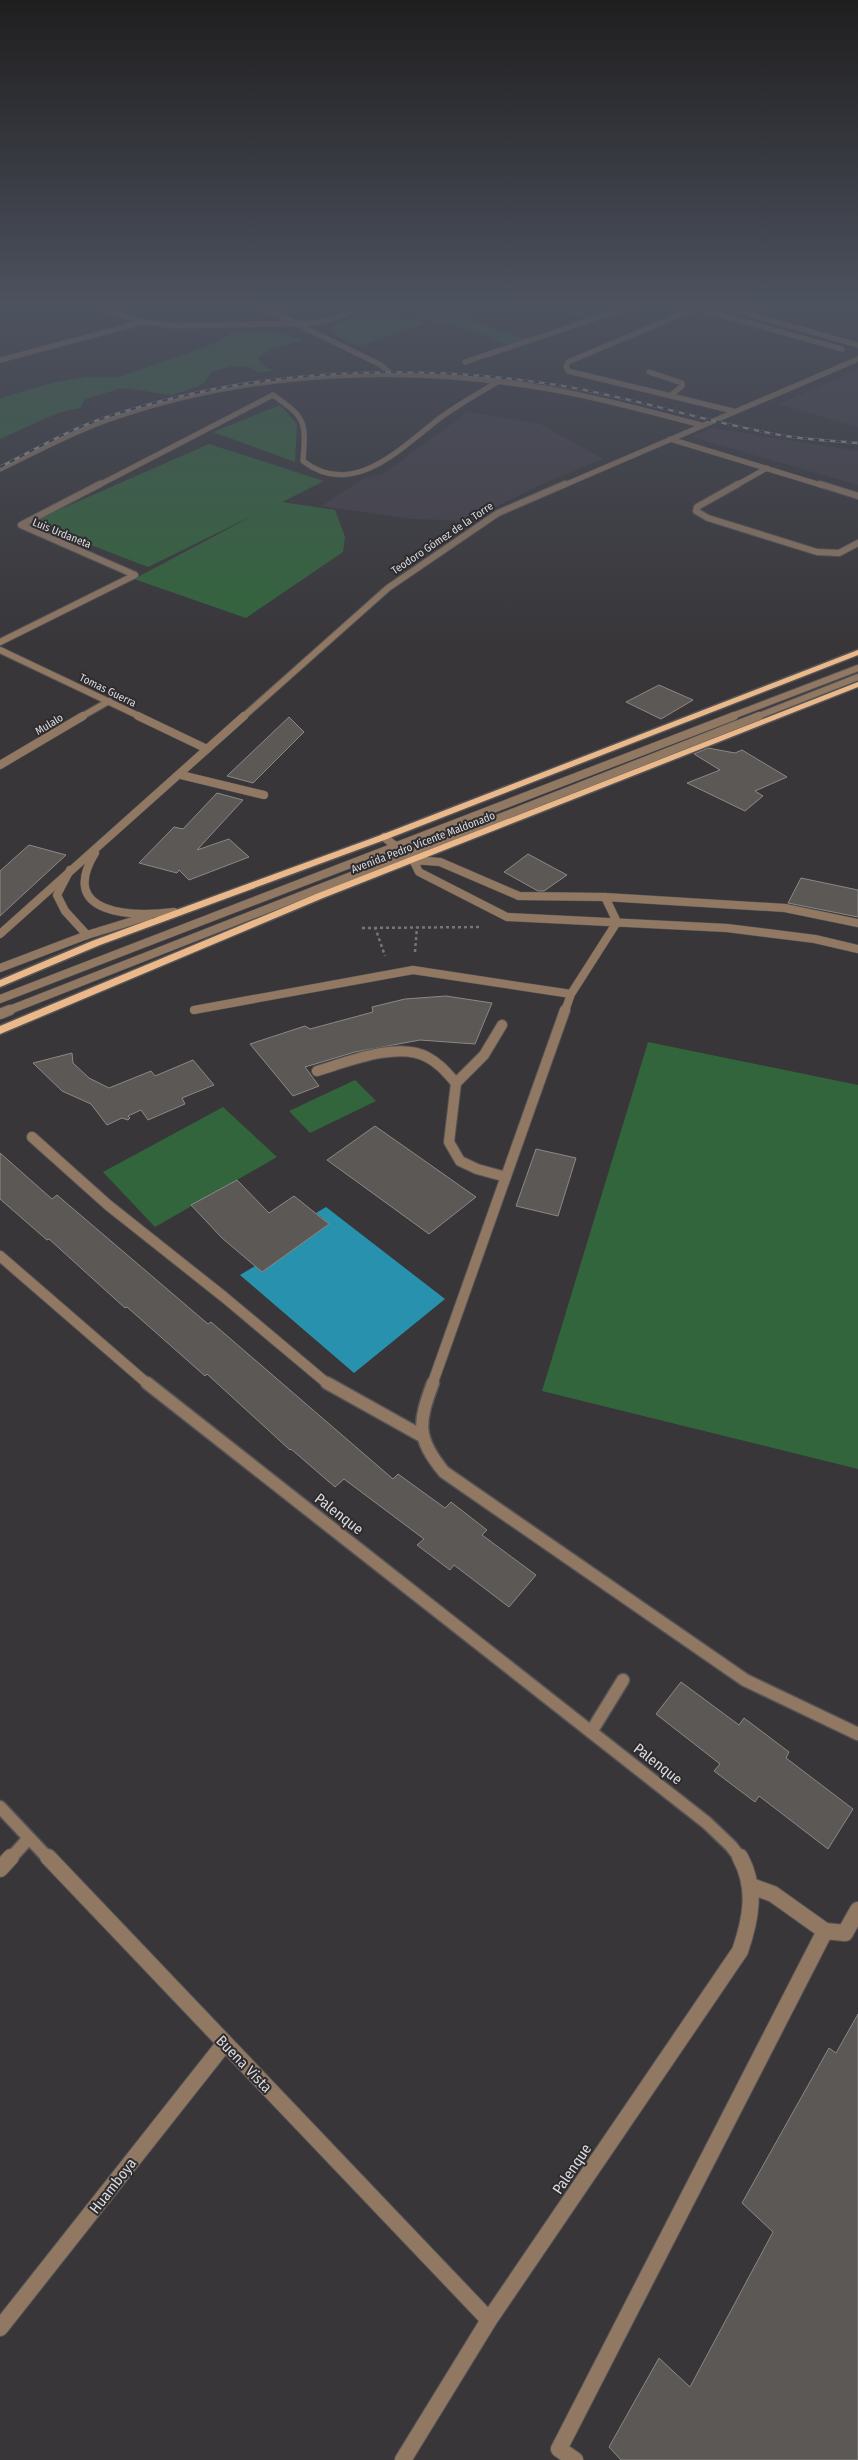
<svg xmlns="http://www.w3.org/2000/svg" width="858" height="2460" viewBox="0 0 858 2460" font-family="'Fira Sans Condensed',sans-serif">
  <style>
    .built { fill: #433e47 }
    .green { fill: #32653b }
    .water { fill: #2892ae }
    .building { fill: #5b5855; stroke: #8b8885 }
    .lines { fill: none; stroke-linecap: round; stroke-linejoin: round }
    .service-far4-casing { stroke: #565457; stroke-width: 6 }
    .service-far3-casing { stroke: #565457; stroke-width: 8 }
    .service-far2-casing { stroke: #565457; stroke-width: 9 }
    .service-far1-casing { stroke: #565457; stroke-width: 12 }
    .service-casing { stroke: #565457; stroke-width: 15 }
    .pedestrian-casing { stroke: #565457; stroke-width: 9 }
    .minor-far5-casing { stroke: #565457; stroke-width: 6 }
    .minor-far4-casing { stroke: #565457; stroke-width: 8 }
    .minor-far3-casing { stroke: #565457; stroke-width: 9 }
    .minor-far2-casing { stroke: #565457; stroke-width: 12 }
    .minor-far1-casing { stroke: #565457; stroke-width: 15 }
    .minor-casing { stroke: #565457; stroke-width: 18 }
    .tertiary-far2-casing { stroke: #565457; stroke-width: 6 }
    .tertiary-far1-casing { stroke: #565457; stroke-width: 8 }
    .tertiary-casing { stroke: #565457; stroke-width: 9 }
    .primary-casing { stroke: #565457; stroke-width: 3 }
    .path-far1 { stroke: #777578; stroke-width: 1; stroke-dasharray: 2 2; stroke-linecap: butt }
    .path { stroke: #777578; stroke-width: 2.5; stroke-dasharray: 3 3; stroke-linecap: butt }
    .service-far4 { stroke: #917862; stroke-width: 5 }
    .service-far3 { stroke: #917862; stroke-width: 6 }
    .service-far2 { stroke: #917862; stroke-width: 8 }
    .service-far1 { stroke: #917862; stroke-width: 10 }
    .service { stroke: #917862; stroke-width: 12 }
    .pedestrian { stroke: #917862; stroke-width: 8 }
    .minor-far5 { stroke: #917862; stroke-width: 5 }
    .minor-far4 { stroke: #917862; stroke-width: 6 }
    .minor-far3 { stroke: #917862; stroke-width: 8 }
    .minor-far2 { stroke: #917862; stroke-width: 10 }
    .minor-far1 { stroke: #917862; stroke-width: 12 }
    .minor { stroke: #917862; stroke-width: 16 }
    .tertiary-far2 { stroke: #917862; stroke-width: 5 }
    .tertiary-far1 { stroke: #917862; stroke-width: 6 }
    .tertiary { stroke: #917862; stroke-width: 8 }
    .primary { fill: #eab889; fill-rule: evenodd }
    .rail-casing { stroke: #9e9d9f; stroke-width: 2.5 }
    .rail { stroke: #2e2c2f; stroke-width: 2; stroke-dasharray: 5.5; stroke-linecap: butt }
    .labels { text-anchor: middle; stroke-width: 4; stroke-linejoin: round; paint-order: stroke }
    .far-street-label { font-size: 11px; fill: #dcdbdd; stroke: #2e2c2f }
    .near-street-label { font-size: 15px; fill: #dcdbdd; stroke: #2e2c2f }
  </style>
  <rect width="100%" height="100%" fill="#383639"/>
  <path class="built" d="M858 369V427L779 404Z
    M468 412 540 424 603 459 540 485 467 521 412 519 321 506 365 478 383 474Z
    M711 428 858 451V485L692 437Z"/>
  <path class="green" d="M428 303H471L476 312 473 319 480 324 525 339 508 345 468 329 423 319 406 311Z
    M556 303H635L587 319 562 313 567 311V304Z
    M377 309 426 323 360 346 337 336 332 330 334 325Z
    M279 331 302 341 273 349 257 358 263 365 274 371 257 372 248 366H231L211 372 204 383 196 387 172 395 122 388 85 399 80 408C52 412 26 428 0 439V399L4 397 48 384 86 377 117 378 213 344 232 332Z
    M280 405 297 424 295 462 213 432Z
    M209 444 324 481 282 502 335 510 345 537 343 552 246 618 134 579 258 513 148 567 31 522Z
    M648 1042 858 1085V1469L542 1391Z
    M355 1080 376 1101 310 1133 289 1111Z
    M223 1107 277 1157 155 1227 103 1172Z"/>
  <path class="water" d="M326 1207 445 1299 354 1373 240 1275 255 1266 262 1271 329 1224 316 1213Z"/>
  <path class="building" d="M659 685 693 700 661 719 626 702Z
    M289 717 304 732 253 783 227 776Z
    M708 748 735 753 742 750 787 777 755 791 763 796 745 811 687 783 720 770 694 754Z
    M217 793 243 800 197 850 229 839 249 857 189 880 179 870 177 873 139 863 174 827 183 829Z
    M29 845 66 855 0 916V871Z
    M528 854 567 875 544 891H538L504 872Z
    M801 878 858 890V917L788 903Z
    M446 996 492 1003 475 1044 420 1040 355 1052 305 1067 319 1086 293 1096 250 1044 305 1026 310 1029 373 1012 372 1007 405 999Z
    M72 1053 73 1063 89 1078 109 1088 151 1071 155 1076 193 1060 214 1085 182 1098 185 1104 148 1120 141 1110 128 1116 130 1118 128 1120 122 1118 107 1125 91 1104 62 1091 33 1063Z
    M375 1126 476 1197 429 1234 327 1160Z
    M536 1149 576 1158 558 1216 516 1206Z
    M0 1153 52 1199 57 1195 208 1324 211 1322 393 1479 398 1474 445 1508 451 1502 487 1530 482 1535 536 1575 509 1607 454 1565 450 1570 417 1545 424 1539 344 1479 335 1487 291 1449 290 1450 207 1374 205 1376 127 1307 125 1308 49 1239 47 1240 0 1199Z
    M237 1180 269 1213 294 1196 329 1224 262 1272 222 1238 191 1205Z
    M681 1682 739 1725 744 1718 789 1752 786 1758 853 1809 828 1849 759 1796 755 1802 714 1771 720 1764 656 1714Z
    M858 2014V2460H621L609 2447 659 2358 690 2387 773 2232 742 2203 829 2048 836 2053Z"/>
  <g class="lines">
    <g class="service-far4-casing">
      <path id="service-far4" d="M785 303 806 308
        M850 303 858 305
        M722 306 730 303
        M735 486 767 468"/>
    </g>
    <g class="service-far3-casing">
      <path id="service-far3" d="M738 484 697 507 696 511 708 518 817 552 839 553 858 543
        M730 717 858 668
        M756 717 858 677"/>
    </g>
    <g class="service-far2-casing">
      <path id="service-far2" d="M181 775 264 795
        M384 837 413 860 419 872 507 917 727 928 815 939 858 949
        M413 860 440 862 519 896 605 897 785 908 858 923
        M70 870 57 895 65 911 87 935
        M0 999 734 716
        M194 1010 413 970 571 994
        M7 1011 759 716
        M565 1011 571 994 617 922 605 897"/>
    </g>
    <g class="service-far1-casing">
      <path id="service-far1" d="M0 1014 10 1010
        M502 1025 484 1055 456 1083 449 1142 460 1161 477 1169 506 1177
        M317 1071C347 1062 398 1041 427 1057 439 1063 447 1073 456 1083
        M32 1137 108 1205 224 1297 329 1385
        M432 1385 565 1010"/>
    </g>
    <g class="service-casing">
      <path id="service" d="M327 1383 422 1436
        M433 1383C418 1423 416 1438 444 1472L745 1680 858 1734"/>
    </g>
    <g class="pedestrian-casing">
      <path id="pedestrian" d="M0 968 87 935 149 916"/>
    </g>
    <g class="minor-far5-casing">
      <path id="minor-far5" d="M83 303 144 322 173 326 312 323 339 317 372 303
        M254 303 381 365 391 374
        M709 303 858 345
        M0 307 21 303
        M0 360 143 322
        M465 362 641 303
        M649 372 682 383V386L670 396
        M273 395C306 418 306 421 303 461 353 500 402 447 440 418 459 404 479 393 499 381
        M733 411 568 371 566 366 568 362 696 308 842 349
        M0 469C36 452 72 432 110 419 250 370 404 364 550 389 601 398 651 412 701 425
        M97 486 273 395"/>
    </g>
    <g class="minor-far4-casing">
      <path id="minor-far4" d="M0 642 135 575 21 525 100 484
        M0 650 141 717
        M81 717 109 701"/>
    </g>
    <g class="minor-far3-casing">
      <path id="minor-far3" d="M138 716 207 749
        M0 765 83 716"/>
    </g>
    <g class="minor-far2-casing">
      <path id="minor-far2" d="M0 1256 149 1385"/>
    </g>
    <g class="minor-far1-casing">
      <path id="minor-far1" d="M147 1383 707 1823 731 1846 741 1859
        M591 1732 623 1680
        M0 1807 49 1859
        M10 1859 29 1838"/>
    </g>
    <g class="minor-casing">
      <path id="minor" d="M48 1857 489 2320
        M0 1869 11 1857
        M825 1931 845 1933 858 1910
        M0 2328 225 2043
        M403 2460 489 2320 740 1951C751 1919 757 1888 740 1857
        M575 2460 559 2449 825 1931 773 1894 751 1886"/>
    </g>
    <g class="tertiary-far2-casing">
      <path id="tertiary-far2" d="M670 439 824 486
        M562 486 858 359"/>
    </g>
    <g class="tertiary-far1-casing">
      <path id="tertiary-far1" d="M820 484 858 496
        M243 717 388 588 498 513 565 484"/>
    </g>
    <g class="tertiary-casing">
      <path id="tertiary" d="M95 853C57 915 132 917 174 912
        M0 934 244 716"/>
    </g>
    <g class="primary-casing">
      <path id="primary" d="M858 650V655L387 839 100 945 0 987V980L92 941 381 835Z
        M858 682V687L323 898 0 1034V1026L316 894Z"/>
    </g>
    <path class="path-far1" d="M435 314 462 316 457 303"/>
    <path class="path" d="M375 927 385 956
      M362 928 482 927
      M415 952 417 927"/>
    <use href="#service-far4" class="service-far4"/>
    <use href="#service-far3" class="service-far3"/>
    <use href="#service-far2" class="service-far2"/>
    <use href="#service-far1" class="service-far1"/>
    <use href="#service" class="service"/>
    <use href="#pedestrian" class="pedestrian"/>
    <use href="#minor-far5" class="minor-far5"/>
    <use href="#minor-far4" class="minor-far4"/>
    <use href="#minor-far3" class="minor-far3"/>
    <use href="#minor-far2" class="minor-far2"/>
    <use href="#minor-far1" class="minor-far1"/>
    <use href="#minor" class="minor"/>
    <use href="#tertiary-far2" class="tertiary-far2"/>
    <use href="#tertiary-far1" class="tertiary-far1"/>
    <use href="#tertiary" class="tertiary"/>
    <use href="#primary" class="primary"/>
    <g class="rail-casing">
      <path id="rail" d="M0 467C34 450 68 430 104 418 251 369 411 361 563 386 640 399 715 425 792 437 814 440 836 441 858 443"/>
    </g>
    <use href="#rail" class="rail"/>
  </g>
  <linearGradient id="sky" x2="0" y2="1"><stop stop-color="#1f1e1f"/><stop offset="0.47" stop-color="#4d525f"/><stop offset="1" stop-color="#4d525f" stop-opacity="0"/></linearGradient>
  <rect width="858" height="647" fill="url(#sky)"/>
  <g class="labels">
    <g class="far-street-label">
      <text transform="translate(62 533) rotate(22)" y="4">Luis Urdaneta</text>
      <text transform="translate(442 538) rotate(-34)" y="4">Teodoro Gómez de la Torre</text>
      <text transform="translate(108 690) rotate(26)" y="4">Tomas Guerra</text>
      <text transform="translate(49 724) rotate(-31)" y="4">Mulalo</text>
      <text transform="translate(423 842) rotate(-21)" y="4">Avenida Pedro Vicente Maldonado</text>
    </g>
    <g class="near-street-label">
      <text transform="translate(339 1514) rotate(38)" y="5">Palenque</text>
      <text transform="translate(658 1764) rotate(38)" y="5">Palenque</text>
      <text transform="translate(244 2064) rotate(46)" y="5">Buena Vista</text>
      <text transform="translate(572 2169) rotate(-56)" y="5">Palenque</text>
      <text transform="translate(113 2186) rotate(-52)" y="5">Huamboya</text>
    </g>
  </g>
</svg>
